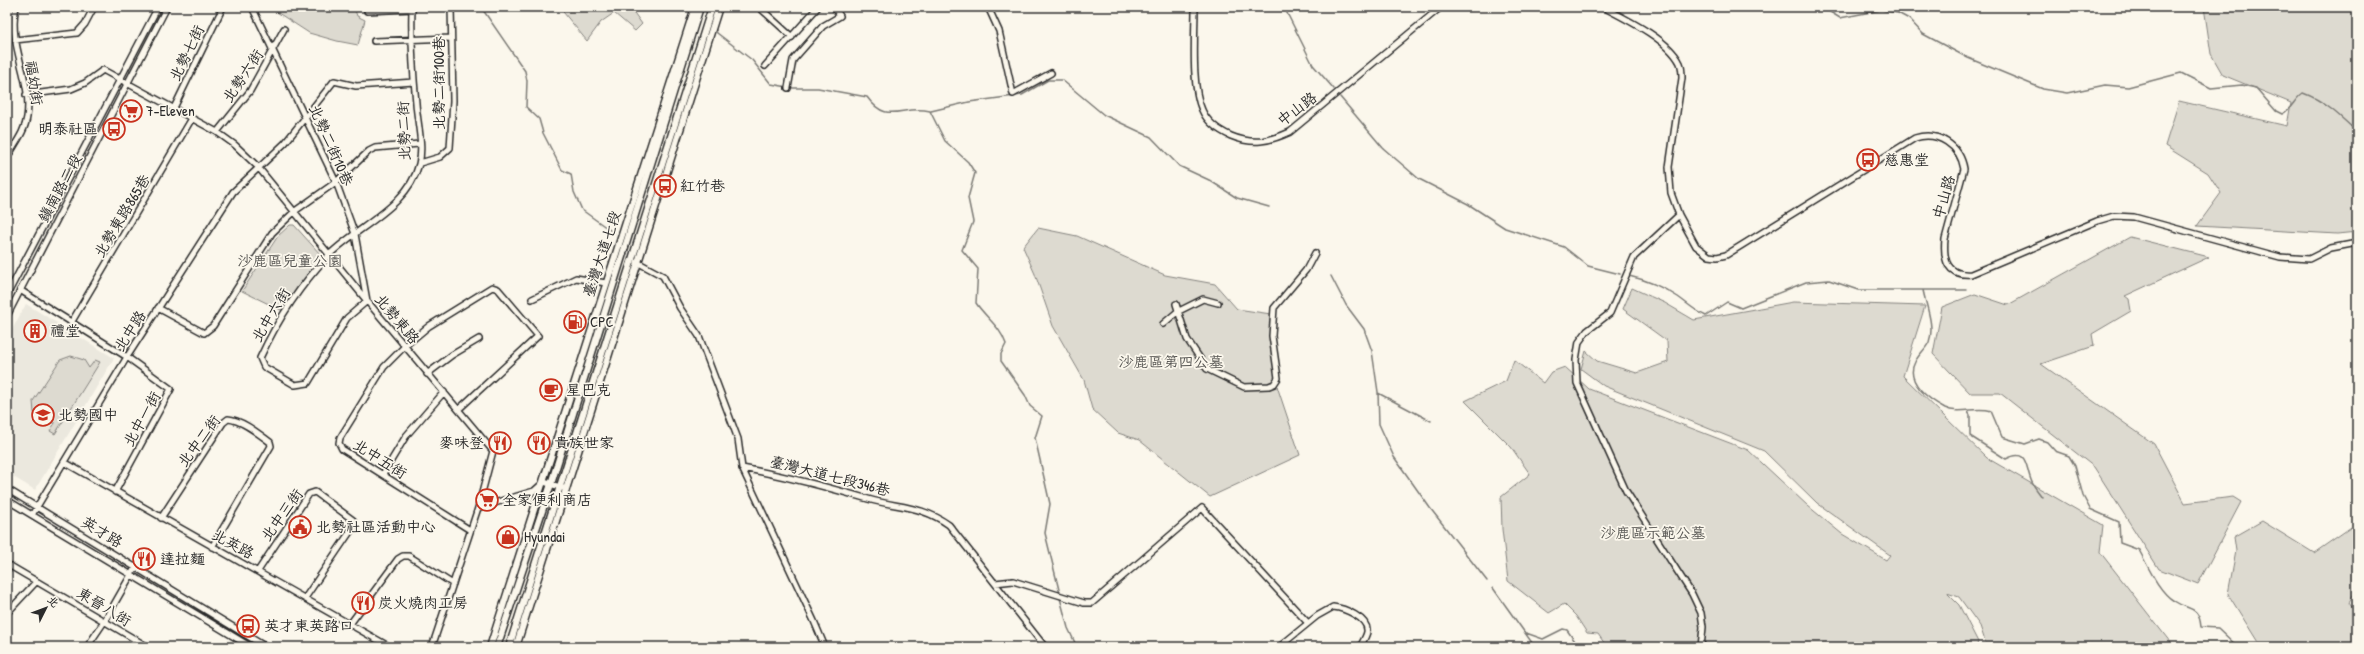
<svg xmlns="http://www.w3.org/2000/svg" width="2364" height="654" viewBox="0 0 2364 654" font-family="'Patrick Hand','LXGW WenKai TC',sans-serif">
  <style>
    .built { fill: #ebe8de }
    .green { fill: #dddad0; stroke: #84827e }
    .lines { fill: none; stroke-linecap: round; stroke-linejoin: round }
    .stream { stroke: #7b7a75; stroke-width: 1.5 }
    .minor-casing { stroke: #2b2b2b; stroke-width: 8 }
    .major-casing { stroke: #2b2b2b; stroke-width: 9 }
    .minor { stroke: #fbf7ec; stroke-width: 5 }
    .major { stroke: #fbf7ec; stroke-width: 6 }
    .labels { text-anchor: middle; stroke-width: 3.5; stroke-linejoin: round; paint-order: stroke }
    .street-label { font-size: 15px; fill: #2b2b2b; stroke: #fbf7ec }
    .poi-label { font-size: 15px; fill: #2b2b2b; stroke: #fbf7ec; text-anchor: start }
    .park-label { font-size: 15px; fill: #585754; stroke: #fbf7ec }
  </style>
  <rect width="100%" height="100%" fill="#fbf7ec"/>
  <filter id="ink" filterUnits="userSpaceOnUse"><feTurbulence type="fractalNoise" baseFrequency=".025" numOctaves="2"/><feDisplacementMap in="SourceGraphic" scale="8" xChannelSelector="R" yChannelSelector="G"/><feConvolveMatrix kernelMatrix="1 2 1 2 8 2 1 2 1" color-interpolation-filters="sRGB"/></filter>
  <g filter="url(#ink)">
    <path class="built" d="M26 304 114 358 35 490 7 473V339Z"/>
    <path class="green" d="M269 7H354L357 16 365 20 358 45 337 41 309 33Z
      M559 7H630L642 24 635 31 614 13 601 22 587 41Z
      M2204 7H2357V232L2337 234 2197 226 2221 193 2208 173 2165 146 2179 101 2287 126 2291 103 2223 75 2211 54Z
      M290 225H294L321 255 319 263 283 311 242 291 278 236Z
      M1038 228 1077 236 1165 275 1215 284 1237 309 1271 314 1277 386 1300 455 1210 497 1139 440 1118 433 1092 409 1084 380 1053 326 1035 274 1023 247Z
      M2130 237 2209 257 2125 296 2129 299 2131 311 2092 334 2094 346 2041 364 2154 444 2185 503 2233 497 2241 502 2198 584 2159 569 2094 467 2000 393H1970L1933 354 1942 307 1975 294 2008 305Z
      M1632 288 1665 303 1694 320 1793 302 1925 306 1903 376 1987 458 2103 525 2100 552 2174 647H2094L2092 644 2073 647H1987L1980 626 1959 597 1947 593 1959 605 1978 642 1976 647H1607L1598 634 1587 633 1576 616 1564 604 1549 613 1508 581 1502 529 1501 497 1530 474 1511 447 1465 401 1506 381 1514 360 1543 383 1551 372 1565 367 1589 389 1748 450 1808 506 1842 534 1886 560 1890 555 1817 503 1764 451 1604 386 1581 369 1586 351 1597 361 1637 373 1668 362 1667 341 1623 309Z
      M71 356 84 360 89 368 95 360 100 362 55 434 50 431 55 423 44 422 34 413 33 401 60 360Z
      M2262 521 2314 553 2357 523V589L2349 603 2357 614V647H2261L2228 594 2236 551 2234 537Z"/>
    <g class="lines">
      <path class="stream" d="M481 7 525 71 527 81 526 107 539 119 543 133 562 170 571 174 574 192 582 210 614 233
        M706 7 708 12
        M1284 7 1313 65 1334 89
        M1822 7 1840 18 1881 10 1898 13 1909 19 1923 34 1968 58 2043 89 2067 93 2105 85 2128 87 2181 73 2211 88 2242 85 2256 88 2276 111 2282 114C2292 109 2294 99 2303 93 2325 101 2341 117 2357 132
        M715 28 717 33 752 60 771 84 793 88H818L867 97C888 126 901 104 930 111L945 141 968 162 975 173 968 198 973 222 962 250 978 269 976 303C986 318 1000 326 1006 344L1001 354V361L1025 395 1030 406 1042 416 1035 438 1050 504 1045 533 1060 594
        M1340 97 1383 148 1419 179 1468 204 1505 228 1564 247 1588 266 1620 274
        M931 111 969 102 1022 95 1048 80H1062L1104 115 1151 137 1179 166 1209 180 1237 198 1269 207
        M1331 276 1346 305 1364 329 1372 351 1378 392 1379 424 1394 457 1430 508 1487 581
        M1629 276C1647 280 1663 287 1678 297 1688 304 1695 311 1706 316L1727 302 1741 308 1806 282 1829 280 1858 290H1923C1926 306 1935 326 1929 342 1926 349 1918 355 1915 362 1904 382 1930 400 1945 408 1959 415 1977 406 1991 411L2002 437 2025 444 2039 439 2047 442 2055 451 2069 456 2075 466 2083 496 2090 509 2119 522 2120 543 2139 550C2148 566 2158 591 2174 601 2189 611 2199 605 2201 627L2218 628 2238 647
        M1923 290H1966
        M1378 393 1431 421
        M1968 412 1970 415V436L2006 459C2028 448 2025 465 2031 480 2033 486 2038 491 2042 497
        M1493 588 1535 647
        M1060 598 1068 628 1077 647
        M1526 633 1543 639 1563 629 1567 630 1579 647"/>
      <g class="minor-casing">
        <path id="minor" d="M252 7 336 182 355 234 367 301 347 318 308 383 295 385 264 367 260 358C277 321 301 284 329 255 358 226 408 207 419 164 424 146 417 121 416 103 413 72 411 41 412 9L367 11
          M759 7 792 37
          M988 7 999 31 1013 94 1051 73
          M1195 7C1195 35 1191 86 1202 110 1207 122 1220 131 1231 136 1253 145 1268 142 1290 132L1441 7
          M1603 7C1626 19 1668 39 1680 63 1682 68 1682 73 1682 78L1669 167 1671 193 1679 215 1696 246 1709 256 1717 257 1726 255 1915 138C1938 131 1960 145 1964 169L1945 239C1943 260 1947 276 1971 274L2097 221 2114 216 2134 217 2280 257 2309 259 2331 248 2357 243
          M15 40 77 33 85 24 94 7
          M374 41 451 38
          M765 66 818 7
          M788 88 793 60 823 26 840 16 834 7
          M26 95 71 89 85 83 103 70 217 132 235 145 258 167 367 301 493 451 478 508 432 647
          M173 110 223 7
          M217 132 250 91 284 29
          M7 158C14 145 25 132 27 117 33 81 7 44 16 7
          M420 163 440 157 450 148 453 101 451 7
          M1679 215 1634 257 1610 313 1587 331 1579 342 1576 360 1577 383 1626 491 1692 594 1701 613 1703 627 1701 647
          M637 262 663 276 680 308 699 336 738 439 742 468 814 621 825 647
          M20 290 127 357 171 389 115 492
          M7 295 158 7
          M532 299 576 278 606 283
          M1176 304 1187 339 1207 369 1244 387 1269 386 1274 384 1278 378 1272 336 1274 308 1306 270 1315 253
          M158 308 204 333 213 326 272 233 295 211 336 182 369 151 375 148 419 144
          M7 316 167 7
          M71 323 191 120
          M1163 324 1177 312 1203 299 1218 303
          M427 374 452 355 479 339
          M459 409 538 336 498 289 492 287 429 326 405 346 384 367 340 438 339 443 342 449 470 530
          M64 462 390 647
          M742 468C785 476 827 487 868 499 899 508 921 505 949 525L1045 647
          M383 474 406 436 444 392
          M7 489 266 647
          M7 500 251 647
          M478 508 534 491 544 482 563 488
          M32 515 127 357 233 192 285 143 334 81 356 86 414 82
          M161 518 223 423 228 419C242 420 259 434 270 442L271 446 212 547
          M7 564 148 647
          M258 571 309 494 315 492 353 520 354 526 305 598
          M995 583 1013 581 1084 603H1092L1202 508 1308 623
          M7 613 36 582
          M350 624 398 559 403 556H409L453 584
          M87 647 104 622 136 566
          M1279 647 1317 616 1333 607C1344 608 1369 618 1367 632 1366 637 1362 643 1360 647"/>
      </g>
      <g class="major-casing">
        <path id="major" d="M490 647 695 7
          M497 647 551 484 700 7
          M509 647 712 7
          M516 647 719 7"/>
      </g>
      <use href="#minor" class="minor"/>
      <use href="#major" class="major"/>
    </g>
  </g>
  <defs>
    <g id="supermarket-ring" transform="scale(1.15)"><circle r="9.5" fill="#fbf7ec" stroke="#c8321e" stroke-width="1.5"/><path d="M-6-5.5h2.5l.6 2H6L4.5 2H-2.5L-4.4-4H-6ZM-1.5 3.2a1.3 1.3 0 1 0 .1 0ZM3 3.2a1.3 1.3 0 1 0 .1 0Z" fill="#c8321e"/></g>
    <g id="bus-ring" transform="scale(1.15)"><circle r="9.5" fill="#fbf7ec" stroke="#c8321e" stroke-width="1.5"/><path d="M-5-6H5V4H4V6H2V4H-2V6H-4V4H-5ZM-3.5-4V0h7V-4ZM-3.5 1.2v1.5H-2V1.2ZM2 1.2v1.5H3.5V1.2Z" fill="#c8321e"/></g>
    <g id="fuel-ring" transform="scale(1.15)"><circle r="9.5" fill="#fbf7ec" stroke="#c8321e" stroke-width="1.5"/><path d="M-5.5-6h7V0h2V4h1.3V-2.5L3-4.5l.8-.8L6-3V5H2.5V1h-1V6h-7ZM-4.2-4.7v3.2H.2V-4.7Z" fill="#c8321e"/></g>
    <g id="building-ring" transform="scale(1.15)"><circle r="9.5" fill="#fbf7ec" stroke="#c8321e" stroke-width="1.5"/><path d="M-4-6H4V6H1V3H-1V6H-4ZM-2.5-4.3h1.7v1.8h-1.7ZM.8-4.3h1.7v1.8H.8ZM-2.5-1h1.7V.8h-1.7ZM.8-1h1.7V.8H.8Z" fill="#c8321e"/></g>
    <g id="cafe-ring" transform="scale(1.15)"><circle r="9.5" fill="#fbf7ec" stroke="#c8321e" stroke-width="1.5"/><path d="M-5.5-4.5H6V0H3Q3 3.5 0 3.5H-2.5Q-5.5 3.5-5.5 0ZM3-3.2v2h1.7v-2ZM-6 4.5H4V6H-6Z" fill="#c8321e"/></g>
    <g id="school-ring" transform="scale(1.15)"><circle r="9.5" fill="#fbf7ec" stroke="#c8321e" stroke-width="1.5"/><path d="M0-5L7-2L0 1L-7-2ZM-4 1L0 2.5L4 1V4Q0 6-4 4Z" fill="#c8321e"/></g>
    <g id="restaurant-ring" transform="scale(1.15)"><circle r="9.5" fill="#fbf7ec" stroke="#c8321e" stroke-width="1.5"/><path d="M-5-6h1v4h1v-4h1v4h1v-4h1v5L-1.5 .5V6h-2V.5L-5-1ZM5-6V6H3V1.5H1.5Q1.5-4 5-6Z" fill="#c8321e"/></g>
    <g id="civic-ring" transform="scale(1.15)"><circle r="9.5" fill="#fbf7ec" stroke="#c8321e" stroke-width="1.5"/><path d="M-.6-6.5H3V-4.5H.6V-3L4-1V1h2V6H-6V1h2V-1L-.6-3ZM-1.2 2.5V6h2.4V2.5Z" fill="#c8321e"/></g>
    <g id="shop-ring" transform="scale(1.15)"><circle r="9.5" fill="#fbf7ec" stroke="#c8321e" stroke-width="1.5"/><path d="M-5-2.5h2.3a2.7 3.5 0 0 1 5.4 0H5L5.5 6h-11ZM-1.5-2.5h3a1.5 2.3 0 0 0-3 0Z" fill="#c8321e"/></g>
  </defs>
  <g fill-rule="evenodd">
    <use href="#supermarket-ring" x="131" y="111"/>
    <use href="#bus-ring" x="114" y="129"/>
    <use href="#bus-ring" x="1868" y="160"/>
    <use href="#bus-ring" x="665" y="186"/>
    <use href="#fuel-ring" x="575" y="322"/>
    <use href="#building-ring" x="35" y="331"/>
    <use href="#cafe-ring" x="551" y="390"/>
    <use href="#school-ring" x="43" y="415"/>
    <use href="#restaurant-ring" x="500" y="443"/>
    <use href="#restaurant-ring" x="539" y="443"/>
    <use href="#supermarket-ring" x="487" y="500"/>
    <use href="#civic-ring" x="300" y="527"/>
    <use href="#shop-ring" x="508" y="537"/>
    <use href="#restaurant-ring" x="144" y="559"/>
    <use href="#restaurant-ring" x="363" y="603"/>
    <use href="#bus-ring" x="248" y="626"/>
  </g>
  <g class="labels">
    <g class="street-label">
      <text transform="translate(187 53) rotate(-64)" y="5">北勢七街</text>
      <text transform="translate(243 76) rotate(-56)" y="5">北勢六街</text>
      <text transform="translate(34 83) rotate(81)" y="5">福幼街</text>
      <text transform="translate(439 83) rotate(-90)" y="5">北勢二街100巷</text>
      <text transform="translate(1297 109) rotate(-37)" y="5">中山路</text>
      <text transform="translate(404 131) rotate(-92)" y="5">北勢二街</text>
      <text transform="translate(331 145) rotate(66)" y="5">北勢二街10巷</text>
      <text transform="translate(60 188) rotate(-62)" y="5">鎮南路二段</text>
      <text transform="translate(1944 197) rotate(-74)" y="5">中山路</text>
      <text transform="translate(122 216) rotate(-59)" y="5">北勢東路865巷</text>
      <text transform="translate(602 254) rotate(-72)" y="5">臺灣大道七段</text>
      <text transform="translate(271 315) rotate(-59)" y="5">北中六街</text>
      <text transform="translate(397 319) rotate(50)" y="5">北勢東路</text>
      <text transform="translate(130 331) rotate(-57)" y="5">北中路</text>
      <text transform="translate(142 419) rotate(-61)" y="5">北中一街</text>
      <text transform="translate(199 441) rotate(-53)" y="5">北中二街</text>
      <text transform="translate(380 459) rotate(32)" y="5">北中五街</text>
      <text transform="translate(830 476) rotate(14)" y="5">臺灣大道七段346巷</text>
      <text transform="translate(282 515) rotate(-54)" y="5">北中三街</text>
      <text transform="translate(102 532) rotate(31)" y="5">英才路</text>
      <text transform="translate(233 544) rotate(28)" y="5">北英路</text>
      <text transform="translate(104 607) rotate(31)" y="5">東晉八街</text>
    </g>
    <g class="poi-label">
      <text x="146" y="116">7-Eleven</text>
      <text x="98" y="134" text-anchor="end">明泰社區</text>
      <text x="1884" y="165">慈惠堂</text>
      <text x="680" y="191">紅竹巷</text>
      <text x="590" y="327">CPC</text>
      <text x="50" y="336">禮堂</text>
      <text x="566" y="395">星巴克</text>
      <text x="58" y="420">北勢國中</text>
      <text x="484" y="448" text-anchor="end">麥味登</text>
      <text x="554" y="448">貴族世家</text>
      <text x="502" y="505">全家便利商店</text>
      <text x="316" y="532">北勢社區活動中心</text>
      <text x="524" y="542">Hyundai</text>
      <text x="160" y="564">達拉麵</text>
      <text x="378" y="608">炭火燒肉工房</text>
      <text x="264" y="631">英才東英路口</text>
    </g>
    <g class="park-label">
      <text x="290" y="266">沙鹿區兒童公園</text>
      <text x="1171" y="367">沙鹿區第四公墓</text>
      <text x="1653" y="538">沙鹿區示範公墓</text>
    </g>
  </g>
  <rect width="2364" height="654" fill="none" stroke="#fbf7ec" stroke-width="24"/>
  <rect x="12" y="12" width="2340" height="630" fill="none" stroke="#2b2b2b" stroke-width="1.5" filter="url(#ink)"/>
  <g transform="translate(46 608) rotate(48)" stroke="#fbf7ec" stroke-width="3" paint-order="stroke">
  <path d="M0-3L7 15L0 10L-7 15Z" fill="#2b2b2b"/>
  <text y="-6" font-size="11" font-weight="bold" text-anchor="middle" fill="#2b2b2b">北</text>
  </g>
</svg>
